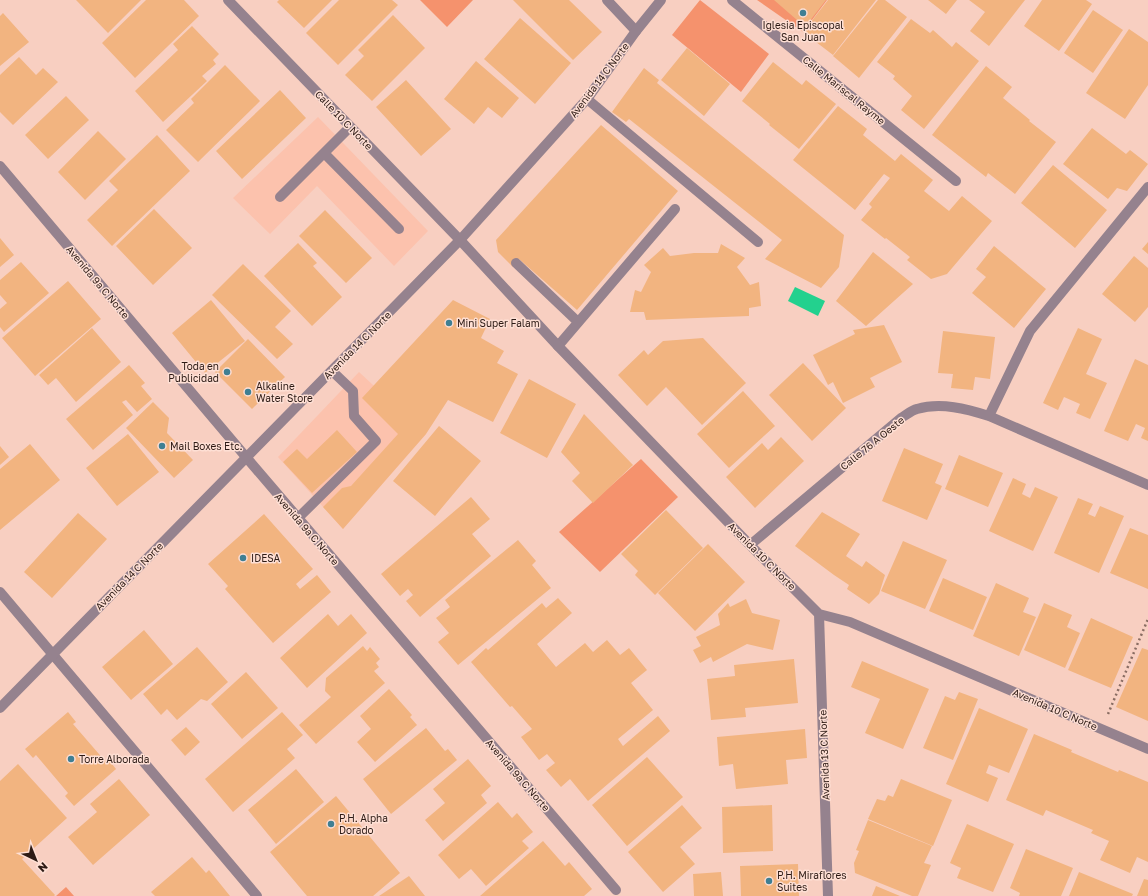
<svg xmlns="http://www.w3.org/2000/svg" width="1148" height="896" viewBox="0 0 1148 896" font-family="'Golos Text',sans-serif">
  <style>
    .built { fill: #fcc2ad }
    .green { fill: #f5926d }
    .water { fill: #23d18e }
    .building { fill: #f2b480 }
    .lines { fill: none; stroke-linecap: round; stroke-linejoin: round }
    .path { stroke: #8a6d63; stroke-width: 2.5; stroke-dasharray: 2 3; stroke-linecap: butt }
    .service { stroke: #95828e; stroke-width: 10 }
    .minor { stroke: #95828e; stroke-width: 10 }
    .tertiary { stroke: #95828e; stroke-width: 10 }
    .poi-dot { fill: #3f7f93; stroke: #fedfd4; stroke-width: 1.5 }
    .labels { text-anchor: middle; stroke-width: 3; stroke-linejoin: round; paint-order: stroke }
    .poi-label { font-size: 10px; fill: #2d1b15; stroke: #fedfd4; text-anchor: start }
    .street-label { font-size: 10px; fill: #2d1b15; stroke: #fedfd4 }
  </style>
  <rect width="100%" height="100%" fill="#f8cfc1"/>
  <path class="built" d="M318 117 428 231 394 266 317 186 270 234 233 198Z
    M359 372 426 434 343 529 278 457Z"/>
  <path class="green" d="M420 0H473L447 27Z
    M700 0 769 54 741 92 672 35Z
    M757 0H827L803 32Z
    M641 459 678 497 600 572 559 532Z
    M66 887 74 896H56Z"/>
  <path class="water" d="M795 287 825 301 818 316 788 301Z"/>
  <path class="building" d="M76 0H141L108 33Z
    M146 0H184L199 16 135 78 102 43Z
    M279 0H332L304 28 277 2Z
    M339 0H392L398 5 338 65 306 33Z
    M513 0H569L602 32 573 60Z
    M774 0H826L805 27Z
    M828 0H876L833 55 803 32Z
    M878 0H885L907 17 859 78 833 56Z
    M928 0H957L946 14Z
    M969 0H1025L989 46 970 31 985 12Z
    M1042 0H1086L1092 4 1059 51 1024 26Z
    M1093 10 1123 30 1093 73 1064 53Z
    M3 13 29 42 0 66V16Z
    M393 15 425 48 372 101 345 75 364 56 358 50Z
    M520 18 571 63 535 104 484 59Z
    M911 19 930 33 933 30 952 47 956 42 979 61 924 129 901 110 912 96 893 79 895 76 877 62Z
    M192 26 219 54 213 60 216 64 202 76 207 81 163 122 135 91 178 50 173 44Z
    M1129 29 1148 42V85L1125 119 1086 93Z
    M687 48 730 84 704 116 661 80Z
    M19 57 36 75 43 68 58 82 13 125 0 112V75Z
    M476 61 519 98 502 118 488 107 474 124 444 99Z
    M773 62 802 85 806 80 836 104 799 149 769 125 770 124 742 101Z
    M225 65 260 101 198 162 166 130 194 103 191 99Z
    M986 66 1012 87 1003 98 1030 120 1029 121 1056 142 1015 194 988 173 986 177 932 135Z
    M644 68 659 80 657 83 844 235 839 267 821 288 765 259 782 240 629 119 626 122 612 112Z
    M406 80 451 129 421 156 376 107Z
    M280 90 306 118 242 179 216 151Z
    M66 96 89 120 48 159 25 135Z
    M838 106 867 129 863 135 895 161 901 154 933 180 924 191 949 211 962 196 992 221 947 274 931 279 907 260 910 257 886 238 885 239 861 220 872 207 869 204 890 178 884 174 855 210 793 160Z
    M601 125 678 191 577 310 519 259 513 267 498 252 496 240Z
    M1092 128 1126 154 1130 150 1148 164 1127 191 1117 188 1108 199 1063 164Z
    M98 131 126 159 85 200 58 172Z
    M157 135 190 171 112 246 87 220 118 190 109 181Z
    M1053 165 1107 210 1075 248 1021 203Z
    M154 209 192 248 153 285 116 246Z
    M325 210 372 258 346 283 299 236Z
    M0 238 14 255 0 267Z
    M1148 242V254L1142 249Z
    M298 243 317 263 313 266 342 297 312 326 264 276Z
    M721 244 745 258 737 267 750 285 759 282 761 306 749 308V316L646 320 644 312H630L635 290 641 292 651 272 644 265 663 248 670 256 694 253H718Z
    M994 246 1046 289 1014 328 972 293 986 277 976 269Z
    M873 252 913 284 866 326 836 301Z
    M1134 256 1148 268V307L1135 322 1102 294Z
    M21 262 49 293 4 332 0 327V309L7 303 0 295V280Z
    M243 264 291 311 275 327 293 344 277 359 212 295Z
    M68 281 101 319 35 376 2 338Z
    M211 300 245 341 205 373 172 333Z
    M453 300 490 319 481 338 504 351 497 363 518 374 493 422 448 400 426 434 343 529 323 507 342 488 351 486 398 434 362 398Z
    M884 325 902 362 870 378 875 387 843 403 833 382 828 385 813 355 855 334 853 330Z
    M92 328 121 362 76 402 56 378 48 385 39 375Z
    M1078 328 1102 339 1086 374 1107 383 1090 419 1076 413 1080 404 1064 397 1058 410 1043 403Z
    M943 331 995 337 990 379 975 377 973 390 951 388 953 374 938 373Z
    M703 338 746 383 702 425 666 387 647 406 618 375 644 350 648 355 663 341Z
    M248 339 285 377 252 409 215 372Z
    M1135 359 1148 365V441L1141 438 1145 428 1136 424 1128 441 1104 431Z
    M803 363 846 408 812 441 769 395Z
    M129 365 145 383 141 386 152 399 137 412 126 400 122 402 133 415 93 450 66 419Z
    M529 379 576 404 547 458 500 433Z
    M743 391 775 426 729 468 697 434Z
    M153 402 169 418 167 433 193 460 174 478 126 428Z
    M584 414 633 465 593 503 572 481 580 473 561 452Z
    M439 426 481 461 435 516 393 481Z
    M337 430 357 452 312 493 283 462 297 449 307 459Z
    M128 434 159 472 117 506 86 468Z
    M781 437 804 461 755 508 726 477 762 443 768 450Z
    M30 444 60 480 0 530V469Z
    M0 446 9 457 0 465Z
    M904 448 943 464 935 483 942 486 927 520 882 501Z
    M959 455 1003 473 988 507 945 489Z
    M1013 478 1026 484 1022 494 1030 498 1035 487 1058 497 1033 551 989 531Z
    M471 497 490 519 472 534 491 556 420 617 406 601 413 595 408 589 400 596 381 574Z
    M1078 498 1093 504 1088 514 1095 517 1100 506 1124 516 1099 573 1054 553Z
    M666 510 703 548 655 595 635 575 638 571 621 554Z
    M822 512 860 534 846 556 862 567 866 561 885 575 879 594 869 604 847 589 849 585 834 575 795 546Z
    M78 513 107 539 52 598 24 572Z
    M264 514 313 569 296 584 300 589 317 575 331 592 273 643 225 589 228 586 208 564Z
    M1130 528 1148 535V589L1110 573Z
    M518 540 536 561 532 565 551 588 458 665 438 642 449 633 436 618 450 607 445 600Z
    M903 541 947 560 925 609 881 591Z
    M708 544 745 582 695 631 658 593Z
    M943 578 987 597 973 630 929 611Z
    M996 583 1029 598 1023 612 1036 617 1019 656 973 636Z
    M558 598 572 613 537 644 556 667 585 643 593 652 607 640 620 655 629 648 647 670 631 683 653 710 618 739 623 746 658 716 670 731 588 801 570 779 561 787 546 770 555 763 547 754 539 760 521 737 532 729 512 706 510 707 471 662 486 648 488 650 542 603 546 608Z
    M746 599 752 613 780 620 773 650 747 644 713 662 711 657 700 663 693 650 701 646 696 637 720 625 718 614 728 603 730 607Z
    M1044 603 1072 615 1067 627 1080 633 1065 668 1024 650Z
    M328 614 338 626 351 614 367 633 307 688 280 658Z
    M1091 618 1133 637 1111 688 1068 670Z
    M144 630 173 664 131 700 102 667Z
    M363 646 367 651 370 647 380 659 376 663 379 667 374 671 385 683 316 744 299 725 331 697 325 691 326 678Z
    M197 647 228 682 207 701 201 699 177 720 167 709 161 715 143 694Z
    M1142 648 1148 650V721L1116 707Z
    M794 659 798 703 745 708 746 717 711 720 707 679 735 676 734 665Z
    M862 661 929 689 903 749 865 733 880 699 851 687Z
    M246 672 278 708 242 739 211 704Z
    M389 689 412 715 410 717 417 725 375 762 357 742 371 729 360 716Z
    M959 692 978 699 953 760 923 748 945 696 955 700Z
    M979 708 1028 729 1009 773 989 765 986 773 998 778 988 802 946 784Z
    M68 712 76 722 73 724 105 761 108 759 116 769 74 806 65 796 68 793 36 755 33 758 25 749Z
    M282 712 303 735 287 749 295 758 233 812 205 779Z
    M186 727 200 742 185 756 171 740Z
    M426 728 445 751 448 749 457 760 391 814 363 779Z
    M805 729 807 758 786 760 788 784 736 789 733 764 719 766 717 737Z
    M1034 734 1072 750 1071 752 1118 772 1119 770 1148 782V862L1137 857 1130 873 1100 860 1109 841 1091 833 1093 830 1046 810 1043 816 1006 800Z
    M647 757 683 797 627 846 592 805Z
    M468 759 491 786 481 795 487 803 443 841 425 820 445 803 433 789Z
    M18 764 67 818 22 859 55 895 54 896H0V781Z
    M296 769 324 802 276 844 248 810Z
    M119 779 150 815 93 865 68 837 97 812 90 804Z
    M901 779 952 800 933 846 868 819 877 799 885 801 888 795 893 797Z
    M336 796 400 873 373 896H307L270 852Z
    M498 802 512 818 517 813 533 832 522 841 529 848 486 886 471 869 459 879 438 855Z
    M682 805 702 828 680 847 695 864 663 892 628 852Z
    M772 805 773 851 723 853 722 807Z
    M868 820 932 846 924 863 931 865 918 896H912L855 873 854 863 859 851 856 850Z
    M967 824 1014 844 993 892 957 878 961 868 950 863Z
    M543 841 565 866 569 862 592 889 584 896H480Z
    M1026 849 1073 868 1061 896H1019L1020 893 1010 888Z
    M192 857 206 873 209 870 230 896H155L151 892Z
    M798 864 799 896H741L740 866Z
    M721 872 723 896H694L693 874Z
    M1079 872 1133 894 1132 896H1069Z
    M409 876 425 896H379Z
    M1144 879 1148 880V896H1137Z
    M876 886 900 896H872Z"/>
  <g class="lines">
    <path class="path" d="M1108 714 1148 619"/>
    <path class="service" d="M587 99 758 242
      M324 153 399 229
      M280 197 350 127
      M516 263 578 322
      M558 346 675 209
      M298 518 376 441 354 416 353 391 332 371"/>
    <path class="minor" d="M228 0 460 240 558 346 750 545 819 614 850 622 1148 749
      M607 0 636 31
      M732 0 956 181
      M0 166 246 457 616 890
      M989 416 1030 331 1148 187
      M750 545 901 418C906 415 912 410 917 409 941 402 967 409 989 416L1148 485
      M0 592 257 896
      M819 614 828 896"/>
    <path class="tertiary" d="M0 708 460 240 587 99 636 31 661 0"/>
  </g>
  <g class="poi-dot">
    <circle cx="803" cy="13" r="4"/>
    <circle cx="449" cy="323" r="4"/>
    <circle cx="227" cy="372" r="4"/>
    <circle cx="248" cy="392" r="4"/>
    <circle cx="162" cy="446" r="4"/>
    <circle cx="243" cy="558" r="4"/>
    <circle cx="71" cy="759" r="4"/>
    <circle cx="331" cy="824" r="4"/>
    <circle cx="769" cy="881" r="4"/>
  </g>
  <g class="labels">
    <g class="poi-label">
      <text x="803" y="29" text-anchor="middle">Iglesia Episcopal<tspan x="803" dy="12">San Juan</tspan></text>
      <text x="457" y="327">Mini Super Falam</text>
      <text x="219" y="370" text-anchor="end">Toda en<tspan x="219" dy="12">Publicidad</tspan></text>
      <text x="256" y="390">Alkaline<tspan x="256" dy="12">Water Store</tspan></text>
      <text x="170" y="450">Mail Boxes Etc.</text>
      <text x="251" y="562">IDESA</text>
      <text x="79" y="763">Torre Alborada</text>
      <text x="339" y="822">P.H. Alpha<tspan x="339" dy="12">Dorado</tspan></text>
      <text x="777" y="879">P.H. Miraflores<tspan x="777" dy="12">Suites</tspan></text>
    </g>
    <g class="street-label">
      <text transform="translate(599 80) rotate(-53)" y="4">Avenida 14 C Norte</text>
      <text transform="translate(844 90) rotate(39)" y="4">Calle Mariscal Rayme</text>
      <text transform="translate(344 120) rotate(46)" y="4">Calle 10 C Norte</text>
      <text transform="translate(98 282) rotate(50)" y="4">Avenida 9a C Norte</text>
      <text transform="translate(357 345) rotate(-45)" y="4">Avenida 14 C Norte</text>
      <text transform="translate(872 443) rotate(-39)" y="4">Calle 76 A Oeste</text>
      <text transform="translate(307 529) rotate(49)" y="4">Avenida 9a C Norte</text>
      <text transform="translate(762 556) rotate(45)" y="4">Avenida 10 C Norte</text>
      <text transform="translate(129 576) rotate(-45)" y="4">Avenida 14 C Norte</text>
      <text transform="translate(1055 709) rotate(23)" y="4">Avenida 10 C Norte</text>
      <text transform="translate(824 755) rotate(-92)" y="4">Avenida 13 C Norte</text>
      <text transform="translate(518 775) rotate(49)" y="4">Avenida 9a C Norte</text>
    </g>
  </g>
  <g transform="translate(36 860) rotate(137)" stroke="#fedfd4" stroke-width="3" paint-order="stroke">
  <path d="M0-3L7 15L0 10L-7 15Z" fill="#2d1b15"/>
  <text y="-6" font-size="11" font-weight="bold" text-anchor="middle" fill="#2d1b15">N</text>
  </g>
</svg>
